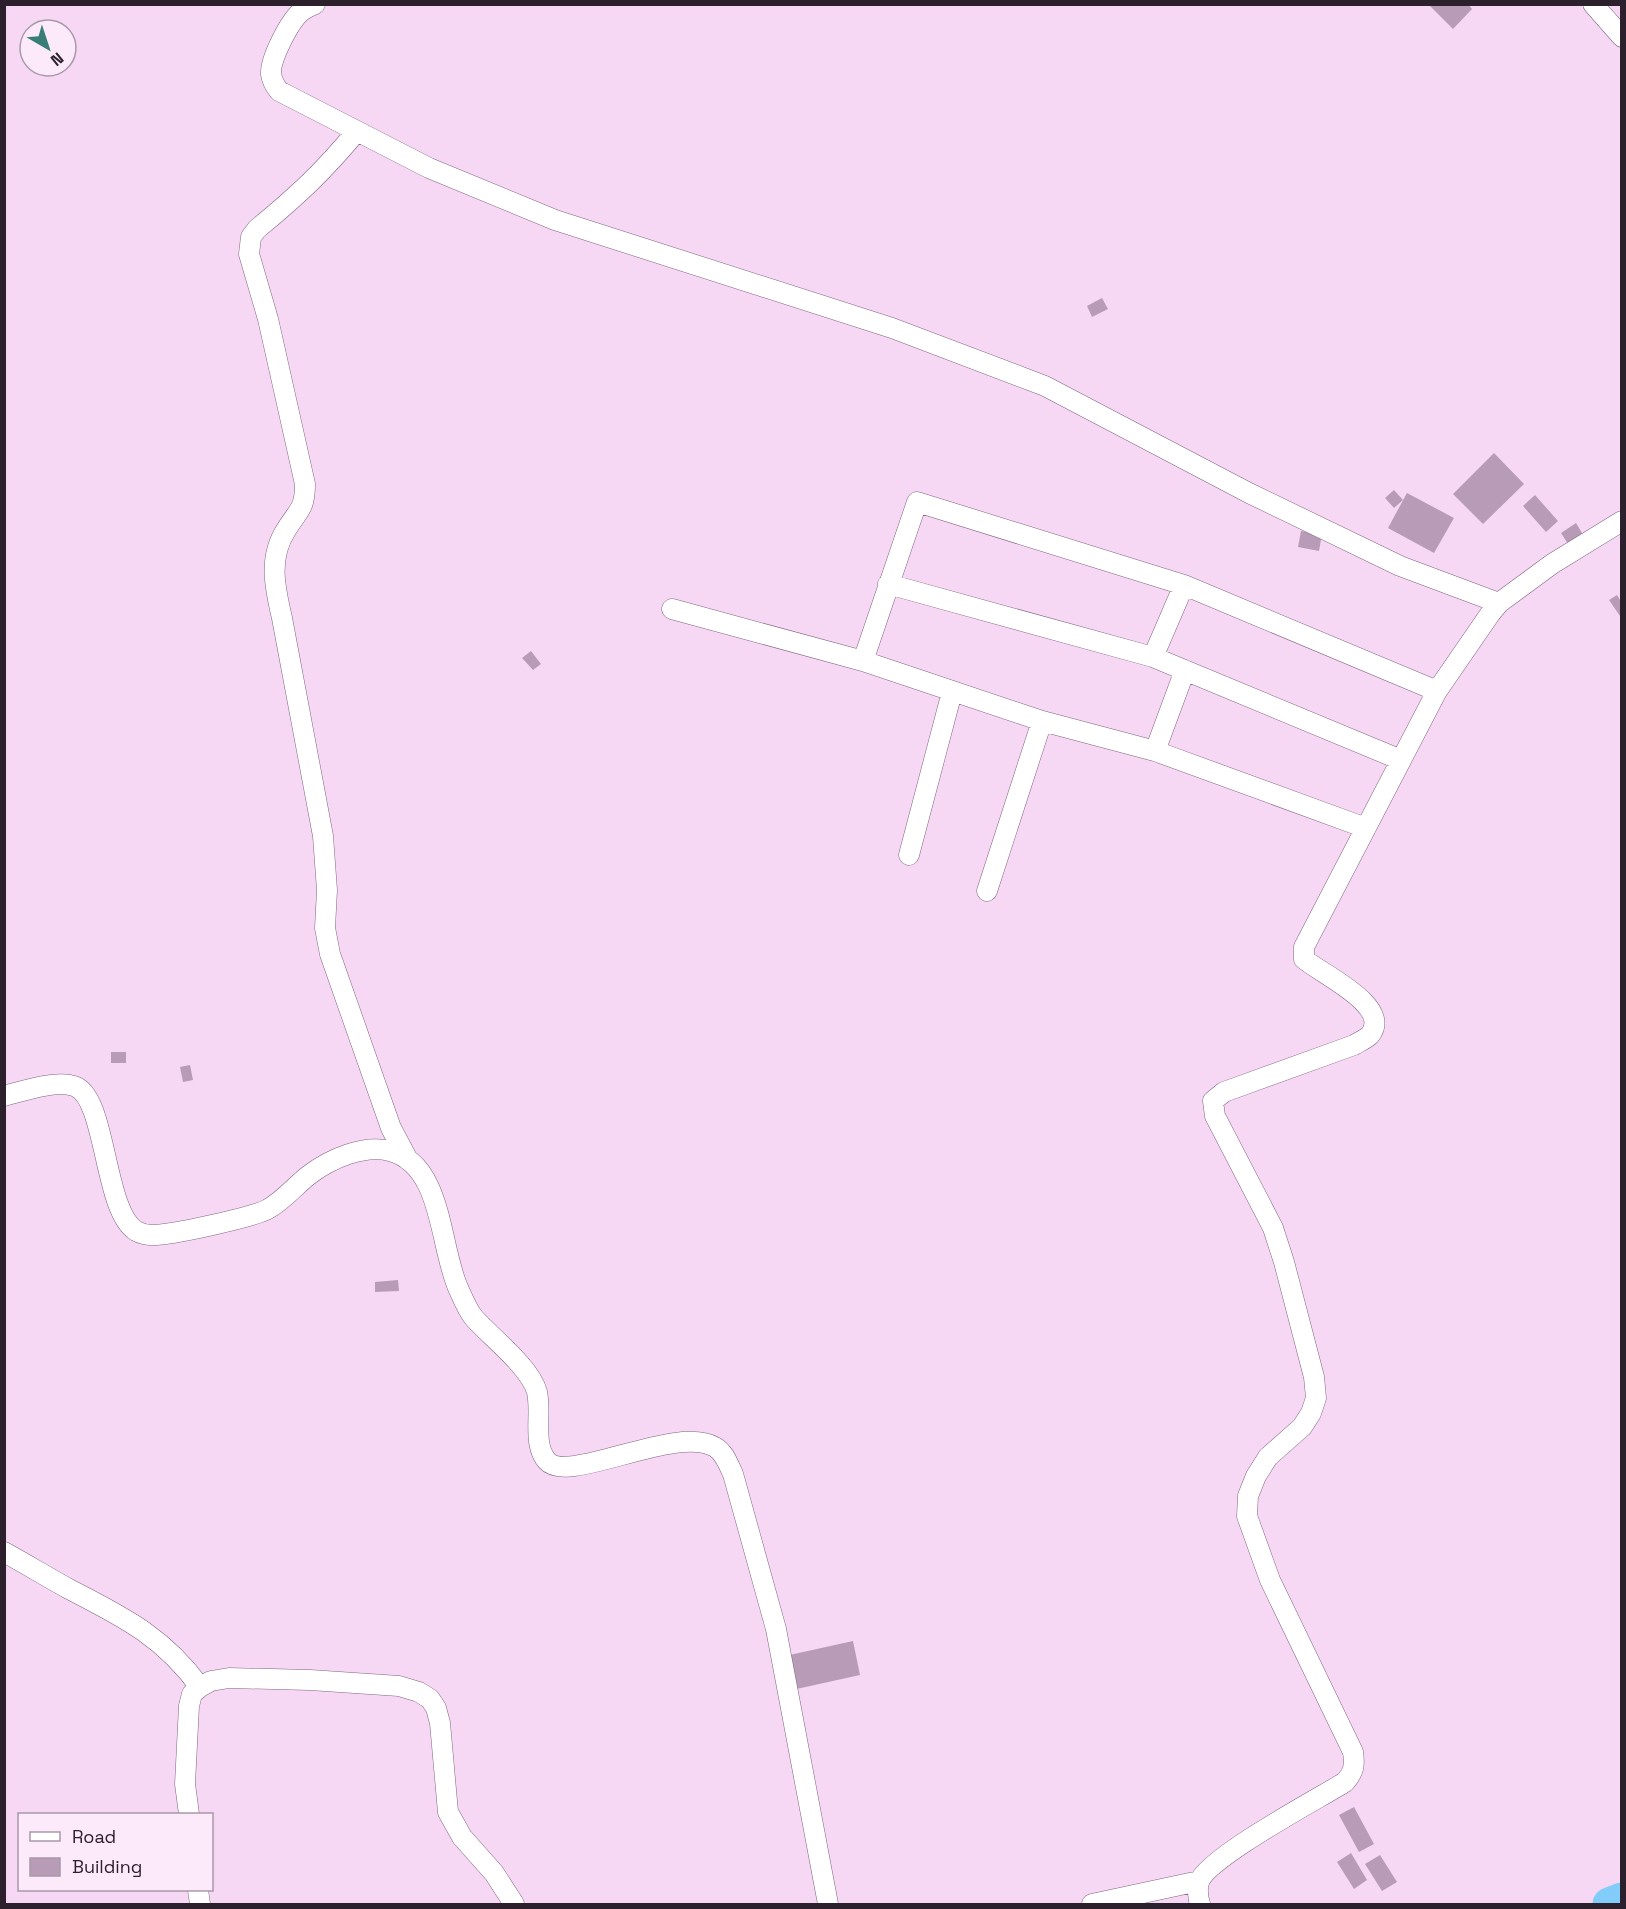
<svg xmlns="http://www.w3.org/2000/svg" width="1626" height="1909" viewBox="0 0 1626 1909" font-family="'Space Grotesk',sans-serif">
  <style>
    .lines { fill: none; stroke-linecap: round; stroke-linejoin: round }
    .river { stroke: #82ccfa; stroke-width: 33 }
    .building { fill: #b89cb7 }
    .minor-casing { stroke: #80667f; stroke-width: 21 }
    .minor { stroke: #fff; stroke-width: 20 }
  </style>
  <rect width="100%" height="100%" fill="#f6d8f4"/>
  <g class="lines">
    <path class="river" d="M1609 1904 1622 1899"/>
  </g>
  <path class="building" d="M1428 4H1468L1472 9 1453 29Z
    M1102 298 1108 309 1092 317 1087 306Z
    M1494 453 1524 484 1483 524 1453 494Z
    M1394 490 1403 500 1394 508 1385 498Z
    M1407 493 1454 518 1434 553 1388 528Z
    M1535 495 1558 521 1546 532 1523 506Z
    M1576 523 1585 538 1570 547 1561 533Z
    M1301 531 1322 534 1319 551 1298 547Z
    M1617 595 1622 603V619L1609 600Z
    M531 651 541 664 533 670 522 658Z
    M111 1052H126V1063H111Z
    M190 1065 193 1080 183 1082 180 1067Z
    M398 1280 399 1291 375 1292V1282Z
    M853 1641 860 1675 792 1690 785 1656Z
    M1354 1807 1374 1844 1359 1852 1339 1815Z
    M1351 1853 1367 1880 1354 1889 1337 1862Z
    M1380 1855 1397 1882 1382 1891 1365 1864Z"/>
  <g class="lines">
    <g class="minor-casing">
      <path id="minor" d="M315 4C311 6 306 8 302 11 290 20 270 59 271 74 272 81 275 86 279 91L429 168 555 220 892 328 1045 386 1249 493 1400 566 1499 603
        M1593 4 1622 37
        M356 132C324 171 296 197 257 229L251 237 249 254 268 319 305 484C305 510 298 510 286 530 268 558 275 588 282 618L323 836 327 890 325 928 330 954 391 1128 408 1160
        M888 584 1153 657 1401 760
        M672 609 863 661 1042 721 1155 751 1366 828
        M1153 657 1184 585
        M863 661 917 502 1184 585 1437 691
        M1155 751 1185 670
        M909 855 952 692
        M987 891 1042 721
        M4 1096C23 1091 55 1080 74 1086 107 1096 103 1210 136 1231 140 1233 147 1235 151 1235 168 1236 254 1217 268 1209 283 1201 295 1186 309 1175 330 1159 364 1144 390 1151 444 1165 439 1248 459 1290 463 1299 468 1311 474 1318 492 1338 530 1367 537 1392 542 1413 532 1444 547 1461 568 1485 676 1424 715 1447 725 1453 728 1464 733 1474L776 1629 828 1904
        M4 1552C26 1564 47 1577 69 1589 123 1617 163 1636 200 1687
        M189 1814 185 1784 189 1706 192 1694 200 1687 211 1681 229 1678 310 1680 399 1686 419 1692 430 1699 436 1708 440 1723 448 1812 462 1837 494 1873 514 1904
        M198 1890 200 1904
        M1092 1904 1199 1881
        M1200 1904C1198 1898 1197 1888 1199 1882 1208 1857 1318 1799 1345 1782 1354 1772 1355 1765 1353 1752L1270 1580 1247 1516 1248 1496 1256 1476 1268 1457 1302 1427 1311 1413 1316 1398 1314 1377 1284 1262 1273 1228 1215 1116 1213 1101 1224 1092 1354 1045C1359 1042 1366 1039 1370 1035 1393 1006 1321 974 1304 959V947L1437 691 1490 614 1499 603 1552 564 1622 521"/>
    </g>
    <use href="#minor" class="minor"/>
  </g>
  <rect width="1626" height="1909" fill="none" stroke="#2b202b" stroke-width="12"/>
  <rect x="18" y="1813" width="195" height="78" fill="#fceafb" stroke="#a899a8" stroke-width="1.5"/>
  <rect x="30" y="1832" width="30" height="9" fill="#ffffff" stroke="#a899a8" stroke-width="1.5"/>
  <text x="72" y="1843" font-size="18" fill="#2b202b">Road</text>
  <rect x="30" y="1858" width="30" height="18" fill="#b89cb7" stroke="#a899a8" stroke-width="1.5"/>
  <text x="72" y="1873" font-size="18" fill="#2b202b">Building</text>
  <g transform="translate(48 48) rotate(141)"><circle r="28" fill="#fceafb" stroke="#a899a8" stroke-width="1.5"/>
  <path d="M0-4.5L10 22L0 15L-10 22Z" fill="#387e76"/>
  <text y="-9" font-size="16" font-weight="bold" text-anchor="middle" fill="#2b202b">N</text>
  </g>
</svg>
